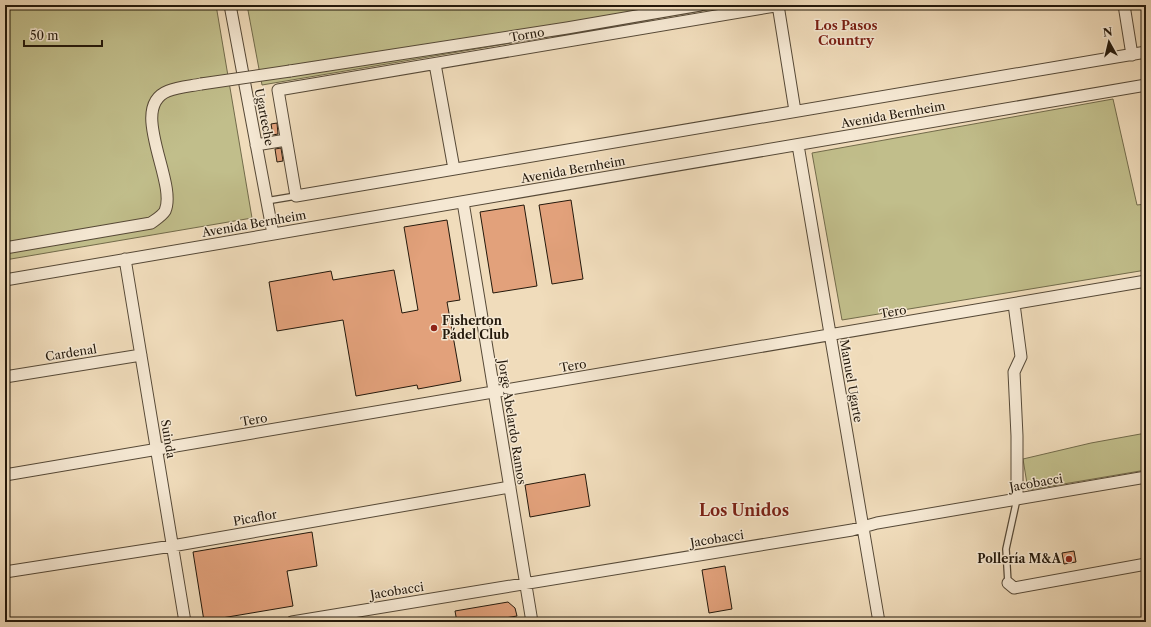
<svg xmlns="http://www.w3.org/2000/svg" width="1151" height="627" viewBox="0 0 1151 627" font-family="'Libre Caslon Text',serif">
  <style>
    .green { fill: #c1be8b; stroke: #726b4b }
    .building { fill: #e2a17b; stroke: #23180b }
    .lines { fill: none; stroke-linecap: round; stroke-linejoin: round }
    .lane-casing { stroke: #564937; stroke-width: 8 }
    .street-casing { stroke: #564937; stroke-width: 13 }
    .lane { stroke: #f5e8d3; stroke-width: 5.5 }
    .street { stroke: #f5e8d3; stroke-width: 11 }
    .street-bridge-casing { stroke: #564937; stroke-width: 13; stroke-linecap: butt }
    .street-bridge { stroke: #f5e8d3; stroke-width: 11 }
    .poi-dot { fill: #8f2418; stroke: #f5e8d3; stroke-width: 1.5 }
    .labels { text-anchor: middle; stroke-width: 3; stroke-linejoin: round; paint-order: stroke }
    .street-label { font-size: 12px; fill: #23180b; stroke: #f5e8d3 }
    .poi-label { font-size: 12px; font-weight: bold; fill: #23180b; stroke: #f5e8d3; text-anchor: start }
    .neighbourhood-label { font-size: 13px; font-weight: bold; fill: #7a1f14; stroke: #f5e8d3 }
    .district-label { font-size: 16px; font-weight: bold; fill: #7a1f14; stroke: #f5e8d3 }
  </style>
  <rect width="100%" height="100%" fill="#f0dcbb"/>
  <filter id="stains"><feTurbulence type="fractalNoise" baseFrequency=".005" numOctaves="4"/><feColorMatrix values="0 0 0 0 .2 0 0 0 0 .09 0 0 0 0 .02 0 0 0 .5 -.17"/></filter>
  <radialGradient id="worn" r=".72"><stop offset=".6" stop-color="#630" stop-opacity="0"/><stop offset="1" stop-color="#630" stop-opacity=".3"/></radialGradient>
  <path class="green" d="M5 5H216L252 218 5 260Z
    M247 5H737L262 85Z
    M1113 99 1137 205 1146 204V270L842 320 812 153Z
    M1146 433V470L1028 490 1023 459 1091 443Z"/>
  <path class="building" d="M277 123 278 134 273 135 271 124Z
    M281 148 283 161 277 162 275 149Z
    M571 200 583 279 552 284 539 205Z
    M524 205 537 286 493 293 480 212Z
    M447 220 460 300 447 302 461 381 418 389 417 385 356 396 343 320 277 331 269 282 331 271 333 280 394 270 402 313 418 310 404 227Z
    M585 474 590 506 530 517 525 485Z
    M312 532 317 566 287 571 293 606 204 621 193 552Z
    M1074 551 1076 562 1064 564 1062 553Z
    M725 566 732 609 709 613 702 570Z
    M508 602 515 608 517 616 481 622H457L455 611Z"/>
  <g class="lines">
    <g class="lane-casing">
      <path id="lane" d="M266 201 296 196
        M1008 583 1006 549 1017 499"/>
    </g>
    <g class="street-casing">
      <path id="street" d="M230 5 273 234
        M778 5 795 111
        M781 5 278 90 296 196 1146 52
        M1124 5 1132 55
        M435 64 454 169
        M290 71 567 28 700 5
        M256 145 286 140
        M798 145 879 622
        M463 202 532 622
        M5 248 151 223C155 220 162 216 165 211 178 182 127 107 168 91 178 87 191 86 201 84
        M125 259 185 622
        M5 280 1146 85
        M1014 304 1021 357 1014 372 1017 436V499
        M5 377 141 355
        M5 475 1146 281
        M5 572 172 546 510 487
        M1008 583 1014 588 1146 564
        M292 622 852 530 877 523 1146 477"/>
    </g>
    <use href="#lane" class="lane"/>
    <use href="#street" class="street"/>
    <g class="street-bridge-casing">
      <path id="street-bridge" d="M201 84 290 71"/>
    </g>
    <use href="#street-bridge" class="street-bridge"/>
  </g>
  <g class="poi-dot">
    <circle cx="434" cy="328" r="4"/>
    <circle cx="1069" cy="559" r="4"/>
  </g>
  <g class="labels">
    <g class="street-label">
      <text transform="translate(527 35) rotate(-10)" y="4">Torno</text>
      <text transform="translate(893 115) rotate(-10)" y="4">Avenida Bernheim</text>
      <text transform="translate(264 117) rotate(79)" y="4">Ugarteche</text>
      <text transform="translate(573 170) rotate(-10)" y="4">Avenida Bernheim</text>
      <text transform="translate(254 224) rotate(-10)" y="4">Avenida Bernheim</text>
      <text transform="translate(893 312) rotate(-10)" y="4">Tero</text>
      <text transform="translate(71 353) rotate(-9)" y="4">Cardenal</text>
      <text transform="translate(573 366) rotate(-10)" y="4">Tero</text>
      <text transform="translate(851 381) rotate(80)" y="4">Manuel Ugarte</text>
      <text transform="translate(254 420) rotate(-10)" y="4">Tero</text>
      <text transform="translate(512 422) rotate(81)" y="4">Jorge Abelardo Ramos</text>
      <text transform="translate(168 439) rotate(81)" y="4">Suinda</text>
      <text transform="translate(1036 483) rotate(-10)" y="4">Jacobacci</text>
      <text transform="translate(255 518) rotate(-10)" y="4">Picaflor</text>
      <text transform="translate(717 539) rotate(-9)" y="4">Jacobacci</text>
      <text transform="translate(397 591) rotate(-9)" y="4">Jacobacci</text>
    </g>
    <g class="poi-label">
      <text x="442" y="325">Fisherton<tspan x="442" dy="14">Pádel Club</tspan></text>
      <text x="1061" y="563" text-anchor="end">Pollería M&amp;A</text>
    </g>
    <g class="neighbourhood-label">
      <text x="846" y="30">Los Pasos<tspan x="846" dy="15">Country</tspan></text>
    </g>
    <g class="district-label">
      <text x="744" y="516">Los Unidos</text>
    </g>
  </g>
  <rect width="1151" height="627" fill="none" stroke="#f0dcbb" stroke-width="20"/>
  <rect x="6" y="6" width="1139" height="615" fill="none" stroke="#23180b" stroke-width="2"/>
  <rect x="10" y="10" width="1131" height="607" fill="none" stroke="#23180b"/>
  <g transform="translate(1109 42) rotate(352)" stroke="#f5e8d3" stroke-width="3" paint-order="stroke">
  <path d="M0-3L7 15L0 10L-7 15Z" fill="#23180b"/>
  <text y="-6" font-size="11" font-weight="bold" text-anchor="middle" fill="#23180b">N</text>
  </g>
  <path d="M24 40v6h78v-6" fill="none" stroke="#23180b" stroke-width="2"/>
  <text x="30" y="40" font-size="12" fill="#23180b" stroke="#f5e8d3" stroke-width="3" paint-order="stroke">50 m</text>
  <rect width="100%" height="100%" filter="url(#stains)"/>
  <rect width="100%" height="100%" fill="url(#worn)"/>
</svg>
